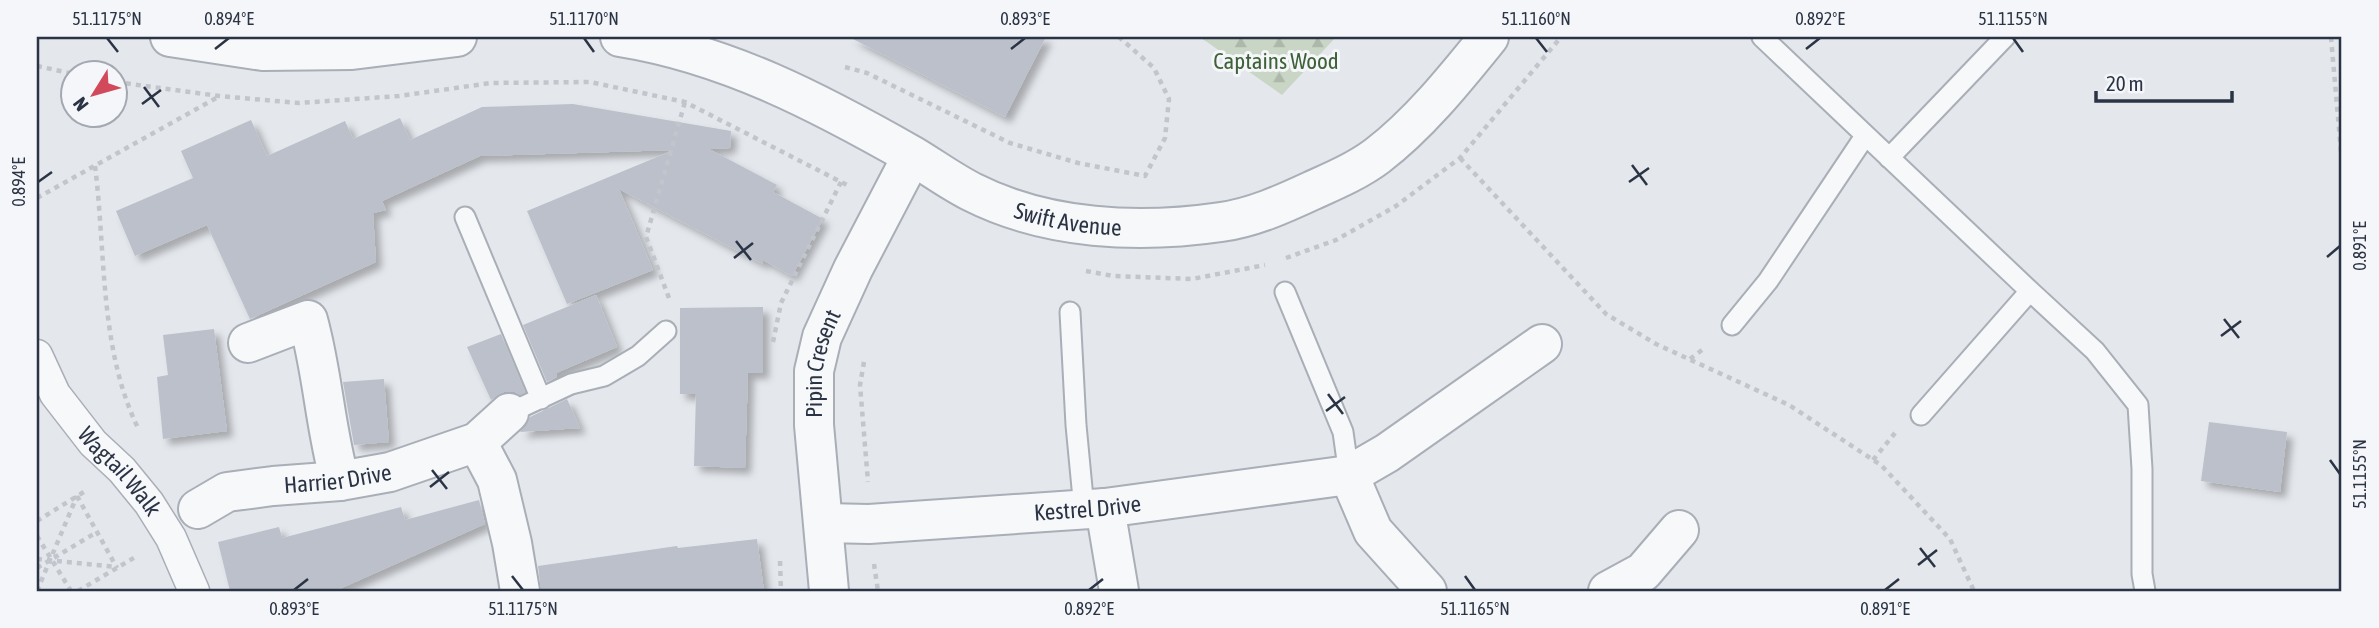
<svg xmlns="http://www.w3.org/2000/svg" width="2379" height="628" viewBox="0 0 2379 628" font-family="'Asap Condensed',sans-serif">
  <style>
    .forest { fill: url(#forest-firs) }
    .building { fill: #bbc0ca; filter: url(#shadow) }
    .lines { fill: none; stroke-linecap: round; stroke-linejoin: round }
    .service-casing { stroke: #a9aeb7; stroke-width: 23 }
    .pedestrian-casing { stroke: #a9aeb7; stroke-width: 33 }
    .minor-casing { stroke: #a9aeb7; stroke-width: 42 }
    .path { stroke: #c2c5cb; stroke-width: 4.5; stroke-dasharray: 5 5; stroke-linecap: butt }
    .service { stroke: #f7f8fa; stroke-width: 19 }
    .pedestrian { stroke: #f7f8fa; stroke-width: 30 }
    .minor { stroke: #f7f8fa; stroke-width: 38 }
    .ticks { fill: none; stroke: #2b3445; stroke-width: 2.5 }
    .labels { text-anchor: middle; stroke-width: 6; stroke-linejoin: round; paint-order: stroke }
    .park-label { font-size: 23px; fill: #3f6138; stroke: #f4f6f9 }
    .street-label { font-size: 23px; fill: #2b3445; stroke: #f4f6f9 }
    .neatline { fill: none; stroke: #2b3445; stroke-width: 2.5 }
    .ticks-label { font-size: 18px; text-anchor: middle; fill: #2b3445 }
  </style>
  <defs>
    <pattern id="forest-firs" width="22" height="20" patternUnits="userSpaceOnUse" patternTransform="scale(1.75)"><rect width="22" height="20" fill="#c9d6c5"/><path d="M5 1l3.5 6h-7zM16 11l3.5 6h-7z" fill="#adb8ab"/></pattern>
    <filter id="shadow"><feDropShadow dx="6" dy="6" stdDeviation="3.5" flood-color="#0004"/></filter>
  </defs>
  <rect width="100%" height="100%" fill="#e4e7ec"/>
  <path class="forest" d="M1200 37H1336L1282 95Z"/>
  <path class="building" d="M849 37H1046L1005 117Z
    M573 104 731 131 730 148 709 149 777 185 773 192 823 219 792 276 763 260V264L619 189 653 270 567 304 527 211 674 150 480 156 382 201 386 210 373 213 376 262 250 319 207 225 135 256 116 211 193 178 181 151 251 120 267 156 345 121 353 139 400 118 410 140 482 107Z
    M596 295 617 347 556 373 557 377 547 382 523 325Z
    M763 307V373H748L745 468 694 466 696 394H680V308Z
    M214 329 227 431 163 439 157 377 168 375 163 335Z
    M501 334 525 392 520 395 515 392H504L491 400 467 347Z
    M384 379 389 442 354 445 343 382Z
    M567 399 580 428 520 432 530 417Z
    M2209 422 2287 432 2280 492 2201 481Z
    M479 500 485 524 335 591H230L218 542 279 527 282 538 401 507 405 520Z
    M757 539 764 591H541L538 566 677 546 678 548Z"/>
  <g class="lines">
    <g class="service-casing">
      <path id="service" d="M1762 37 2030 291 2095 351 2138 405 2142 469V574L2145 591
        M1889 158 2005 37
        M465 217 541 399
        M1285 292 1343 432 1349 475
        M1070 312 1076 425 1084 509
        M1732 325 1768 281 1865 136
        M509 413 571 384 604 376 638 356 666 331
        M1921 415 2030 291"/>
    </g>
    <g class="pedestrian-casing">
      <g id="pedestrian">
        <path id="s1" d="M37 355 55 394 93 443 122 470 149 503 171 538 194 591"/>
      </g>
    </g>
    <g class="minor-casing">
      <g id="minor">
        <path d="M170 37 263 51 352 50 457 37"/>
        <path id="s2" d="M620 37C727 54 820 103 913 156 933 168 952 182 972 192 1047 230 1139 234 1221 222 1252 218 1283 204 1311 191 1333 181 1357 171 1377 156 1419 124 1455 79 1489 37"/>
        <path d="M248 343 308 320C323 374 325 428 340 481"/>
        <path d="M477 442 497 480 512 543 520 591"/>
        <path d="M1349 475 1373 531 1427 591"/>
        <path d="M1105 508 1119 591"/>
        <path id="s3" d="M198 509 227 492 273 486 340 481 390 472 477 442 509 413"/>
        <path id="s4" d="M824 523 869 524 1105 508 1349 475 1387 453 1542 344"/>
        <path id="s5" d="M829 591 814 425V371L822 337 853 269 912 156"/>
        <path d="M1608 591 1643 572 1679 530"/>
      </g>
    </g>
    <path class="path" d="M2331 37 2342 163
      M37 66 74 74
      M845 67 867 73 1010 143 1078 163 1145 176 1165 138 1169 99 1154 68 1119 37
      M116 82 219 96 299 103 399 96 491 83 590 82 685 102 849 186
      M1460 158 1606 314 1656 344 1789 405 1881 465 1950 539 1974 591
      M95 166C106 253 99 350 139 430
      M37 198 218 97
      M1286 258 1336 240 1396 206 1460 158 1561 37
      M1086 271 1113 276 1192 279 1265 265
      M669 298 646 237 685 102
      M773 342 781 303 841 182
      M1690 359 1706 347
      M864 362 860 385 868 482
      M1873 460 1895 433
      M77 496 117 568
      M37 521 87 490
      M37 536 71 591
      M37 559 117 567
      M780 561 781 591
      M874 564 878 591
      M37 568 97 532
      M37 591 77 496
      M78 591 137 556"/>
    <use href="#service" class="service"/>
    <use href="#pedestrian" class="pedestrian"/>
    <use href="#minor" class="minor"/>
  </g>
  <path class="ticks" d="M107 38 118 52M584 38 594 52M1536 38 1547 52M2013 38 2023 52M215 49 229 38M1011 49 1025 38M1806 49 1820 38M144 87 159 107M142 104 161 90M1632 165 1647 185M38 182 52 172M1629 182 1649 168M736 241 751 260M2327 257 2340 246M734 258 753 243M2224 319 2239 338M2221 336 2241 321M1328 394 1343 414M1326 411 1345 397M2330 460 2340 474M432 470 447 489M430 487 449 472M1920 548 1935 567M1918 565 1937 550M512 576 523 590M1465 576 1475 590M294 590 308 579M1089 590 1103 579M1885 590 1899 579"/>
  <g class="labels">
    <g class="park-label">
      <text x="1276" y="69">Captains Wood</text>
    </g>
    <g class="street-label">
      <text dy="8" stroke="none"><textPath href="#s2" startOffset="488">Swift Avenue</textPath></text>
      <text dy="8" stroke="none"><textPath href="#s5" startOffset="229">Pipin Cresent</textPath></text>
      <text dy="8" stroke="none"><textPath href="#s1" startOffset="144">Wagtail Walk</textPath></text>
      <text dy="8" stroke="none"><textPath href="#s3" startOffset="145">Harrier Drive</textPath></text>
      <text dy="8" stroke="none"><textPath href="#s4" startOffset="264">Kestrel Drive</textPath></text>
    </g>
  </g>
  <rect width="2379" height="628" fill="none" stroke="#f4f6f9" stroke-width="77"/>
  <g transform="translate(94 94) rotate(233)"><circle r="33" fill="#f4f6f9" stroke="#a4a8b1" stroke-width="2"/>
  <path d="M0-5L12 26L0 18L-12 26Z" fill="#d1495b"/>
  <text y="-10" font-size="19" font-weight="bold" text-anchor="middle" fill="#2b3445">N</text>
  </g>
  <path d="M2096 91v10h136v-10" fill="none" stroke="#2b3445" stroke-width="3.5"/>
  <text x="2106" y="91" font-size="21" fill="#2b3445" stroke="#f4f6f9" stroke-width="5" paint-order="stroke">20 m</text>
  <rect x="38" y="38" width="2302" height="552" class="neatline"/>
  <g class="ticks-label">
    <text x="107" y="25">51.1175°N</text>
    <text x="229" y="25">0.894°E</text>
    <text x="584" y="25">51.1170°N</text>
    <text x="1025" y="25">0.893°E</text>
    <text x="1536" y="25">51.1160°N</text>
    <text x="1820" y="25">0.892°E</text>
    <text x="2013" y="25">51.1155°N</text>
    <text transform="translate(19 182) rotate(-90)" y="6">0.894°E</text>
    <text transform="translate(2360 246) rotate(-90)" y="6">0.891°E</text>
    <text transform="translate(2360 474) rotate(-90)" y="6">51.1155°N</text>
    <text x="294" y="615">0.893°E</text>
    <text x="523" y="615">51.1175°N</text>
    <text x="1089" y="615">0.892°E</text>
    <text x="1475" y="615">51.1165°N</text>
    <text x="1885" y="615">0.891°E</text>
  </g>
</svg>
